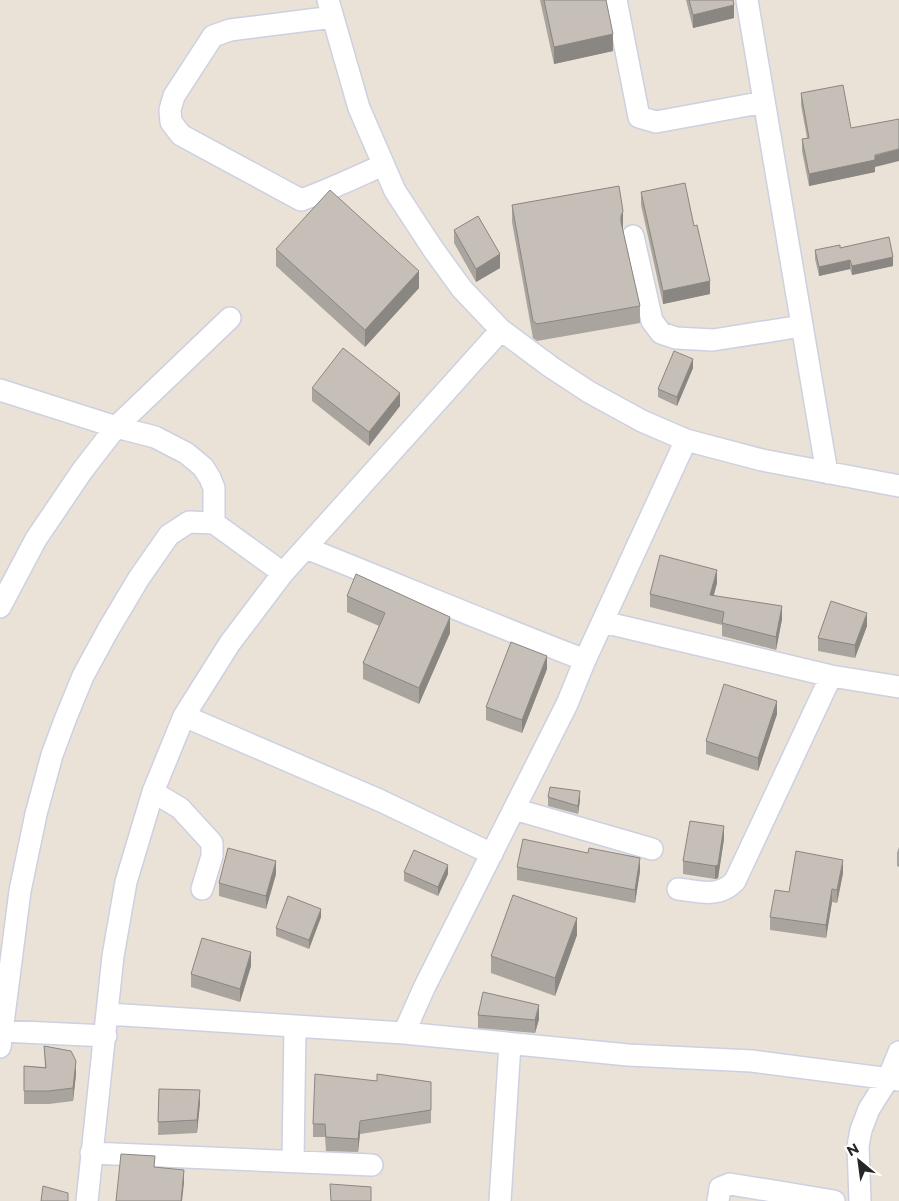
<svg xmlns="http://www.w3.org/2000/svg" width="899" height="1201" viewBox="0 0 899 1201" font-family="Montserrat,sans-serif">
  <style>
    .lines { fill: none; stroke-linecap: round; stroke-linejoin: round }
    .minor-casing { stroke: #cdd0e1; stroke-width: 24 }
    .minor { stroke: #fff; stroke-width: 21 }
    .wall { fill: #a9a49e }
    .shaded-wall { fill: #8a8681 }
    .building { fill: #c5bfb8; stroke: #8a8681 }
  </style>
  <rect width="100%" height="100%" fill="#eae2d7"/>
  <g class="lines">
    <g class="minor-casing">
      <path id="minor" d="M328 0 359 108 395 191 433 249 462 289 501 330 551 367 589 392 642 421 686 440 762 460 899 486
        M616 0 639 117 656 122 764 102
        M747 0 827 473
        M333 17 230 30 213 36 174 96 170 110 171 122 181 135 301 200C329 190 356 177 383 165
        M633 236 652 321 661 333 676 338 713 340 802 326
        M0 390 116 427 155 437 186 453 203 467 210 478 214 488V523
        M306 548C399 585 491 624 585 660
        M0 607 36 539 82 471 116 427 230 318
        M603 622 831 676
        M184 716 379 800 492 854
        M153 792 180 808 212 843V856L202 889
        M514 809 652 849
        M678 889C699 891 718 899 735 881L831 676 899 687
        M108 1014 404 1033 628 1055 752 1061 899 1080
        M2 1031 106 1036
        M404 1033 424 988 567 704 585 660 686 440
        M0 1047 20 891 36 814 52 755 65 720 83 676 108 630 139 578 169 535 189 522 214 523 283 573
        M91 1153 372 1165
        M293 1161 295 1027
        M87 1201 113 956 126 882 153 792 184 716 230 643 283 573 501 330
        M500 1201 510 1044
        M718 1201 720 1188 730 1184 834 1201
        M860 1201 858 1146 861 1130 869 1109 888 1079 899 1052"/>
    </g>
    <use href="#minor" class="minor"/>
  </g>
  <path class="wall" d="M540 0H606L613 51 554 64Z
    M686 0H733L734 18 693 28Z
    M801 93 851 128 875 167V172L809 186 802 151V139L807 138 801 105Z
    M641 192 694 226 710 294 663 304 641 205Z
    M512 205 623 228V230L640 306V323L537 341 533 338 512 222Z
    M454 230 500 268 476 282 454 243Z
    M840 248 893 266 852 275 850 269 819 276 815 259V250Z
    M276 249 419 288 365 347 276 266Z
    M693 368 677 406 658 397V389Z
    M312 388 400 406 369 446 312 401Z
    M717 583 714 595 782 619 776 650 722 636V625L650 607V594Z
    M347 596 450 633 419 704 363 679V663L379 626 347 612Z
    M867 626 855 658 818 651V638Z
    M547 669 522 733 486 720V707Z
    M777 714 758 771 706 754V741Z
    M548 797 580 800 578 814 548 806Z
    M724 839 718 878 715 879 683 874V861Z
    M899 847V867L897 866V853Z
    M517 867 640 871 635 903 517 880Z
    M404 872 448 874 438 896 404 881Z
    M843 873 837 903 832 902 826 938 770 930V917L789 892Z
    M276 874 266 909 219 896V883Z
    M321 917 309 949 276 936V928Z
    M577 935 555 996 491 973V956Z
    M251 966 240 1002 191 987V974Z
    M478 1015 539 1019 535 1033 478 1028Z
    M44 1046 76 1074 73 1101 49 1104H24V1066L45 1067Z
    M377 1081 431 1082V1123L360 1134 358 1152 326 1151 325 1137H313V1124Z
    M159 1089 200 1103 197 1133 158 1135Z"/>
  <path class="shaded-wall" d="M734 5V18L693 28V15Z
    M613 34V51L554 64V47Z
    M899 149V161L875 167V172L809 186V174Z
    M623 211V228L621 233V216Z
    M500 254V268L476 282V269Z
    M893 257V266L852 275V266Z
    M850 260V269L819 276V267Z
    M419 271V288L365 347V330Z
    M710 281V294L663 304V291Z
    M693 359V368L677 406V397Z
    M400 393V406L369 446V432Z
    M717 570V583L710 608V595Z
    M782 606V619L776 650V637Z
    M867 613V626L855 658V645Z
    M450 617V633L419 704V688Z
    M547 656V669L522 733V720Z
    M777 701V714L758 771V758Z
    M580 791V800L578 814V806Z
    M724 826V839L718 878 715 879V866Z
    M640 858V871L635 903V890Z
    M843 860V873L837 903V890Z
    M276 861V874L266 909V896Z
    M448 865V874L438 896V887Z
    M832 889V902L826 938V925Z
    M321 909V917L309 949V940Z
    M577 918V935L555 996V978Z
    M251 952V966L240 1002V989Z
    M539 1005V1019L535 1033V1020Z
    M76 1061V1074L73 1101V1088Z
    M200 1090V1103L197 1133V1120Z
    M360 1121V1134L358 1152V1139Z
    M184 1170V1183L182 1201H181Z"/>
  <path class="building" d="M544 0H606L613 34 554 47Z
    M689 0H733L734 5 693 15Z
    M843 85 851 128 899 119V149L875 155V160L809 174 802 139 809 138 801 93Z
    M685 183 694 226 697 225 710 281 663 291 641 192Z
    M619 186 623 211 621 216V222L640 306 537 324 533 321 512 205Z
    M330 190 419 271 365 330 276 249Z
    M478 216 500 254 476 269 454 230Z
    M889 237 893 257 852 266 850 260 819 267 815 250 840 245V248Z
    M343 348 400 393 369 432 312 388Z
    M674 351 693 359 677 397 658 389Z
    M660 555 717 570 710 595 782 606 776 637 722 623 724 612 650 594Z
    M356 574 450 617 419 688 363 663 385 613 347 596Z
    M831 601 867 613 855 645 818 638Z
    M511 642 547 656 522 720 486 707Z
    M724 684 777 701 758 758 706 741Z
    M550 787 580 791 578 806 548 797Z
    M690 821 724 826 718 865 715 866 683 861Z
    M523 839 588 853 589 848 640 858 635 890 517 867Z
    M228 848 276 861 266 896 219 883Z
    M414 850 448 865 438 887 404 872Z
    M796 851 843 860 837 890 832 889 826 925 770 917 775 890 789 892Z
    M513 895 577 918 555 978 491 956Z
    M288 896 321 909 309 940 276 928Z
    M202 938 251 952 240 989 191 974Z
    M483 992 539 1005 535 1020 478 1015Z
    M44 1046 71 1051 76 1061 73 1088 49 1091H24V1066L46 1068Z
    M315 1074 377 1081V1074L431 1082V1110L360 1121 358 1139 326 1137 325 1124H313Z
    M159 1089 200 1090 197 1120 158 1122Z
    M121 1154 155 1156 154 1167 184 1170 181 1201H116Z
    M330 1184 371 1187V1201H331Z
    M43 1186 68 1193V1201H41Z"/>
  <g transform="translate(859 1161) rotate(331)" stroke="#ffffff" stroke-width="4" paint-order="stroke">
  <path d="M0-4L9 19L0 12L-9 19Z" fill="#272727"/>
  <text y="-8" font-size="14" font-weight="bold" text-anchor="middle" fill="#272727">N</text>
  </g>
</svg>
